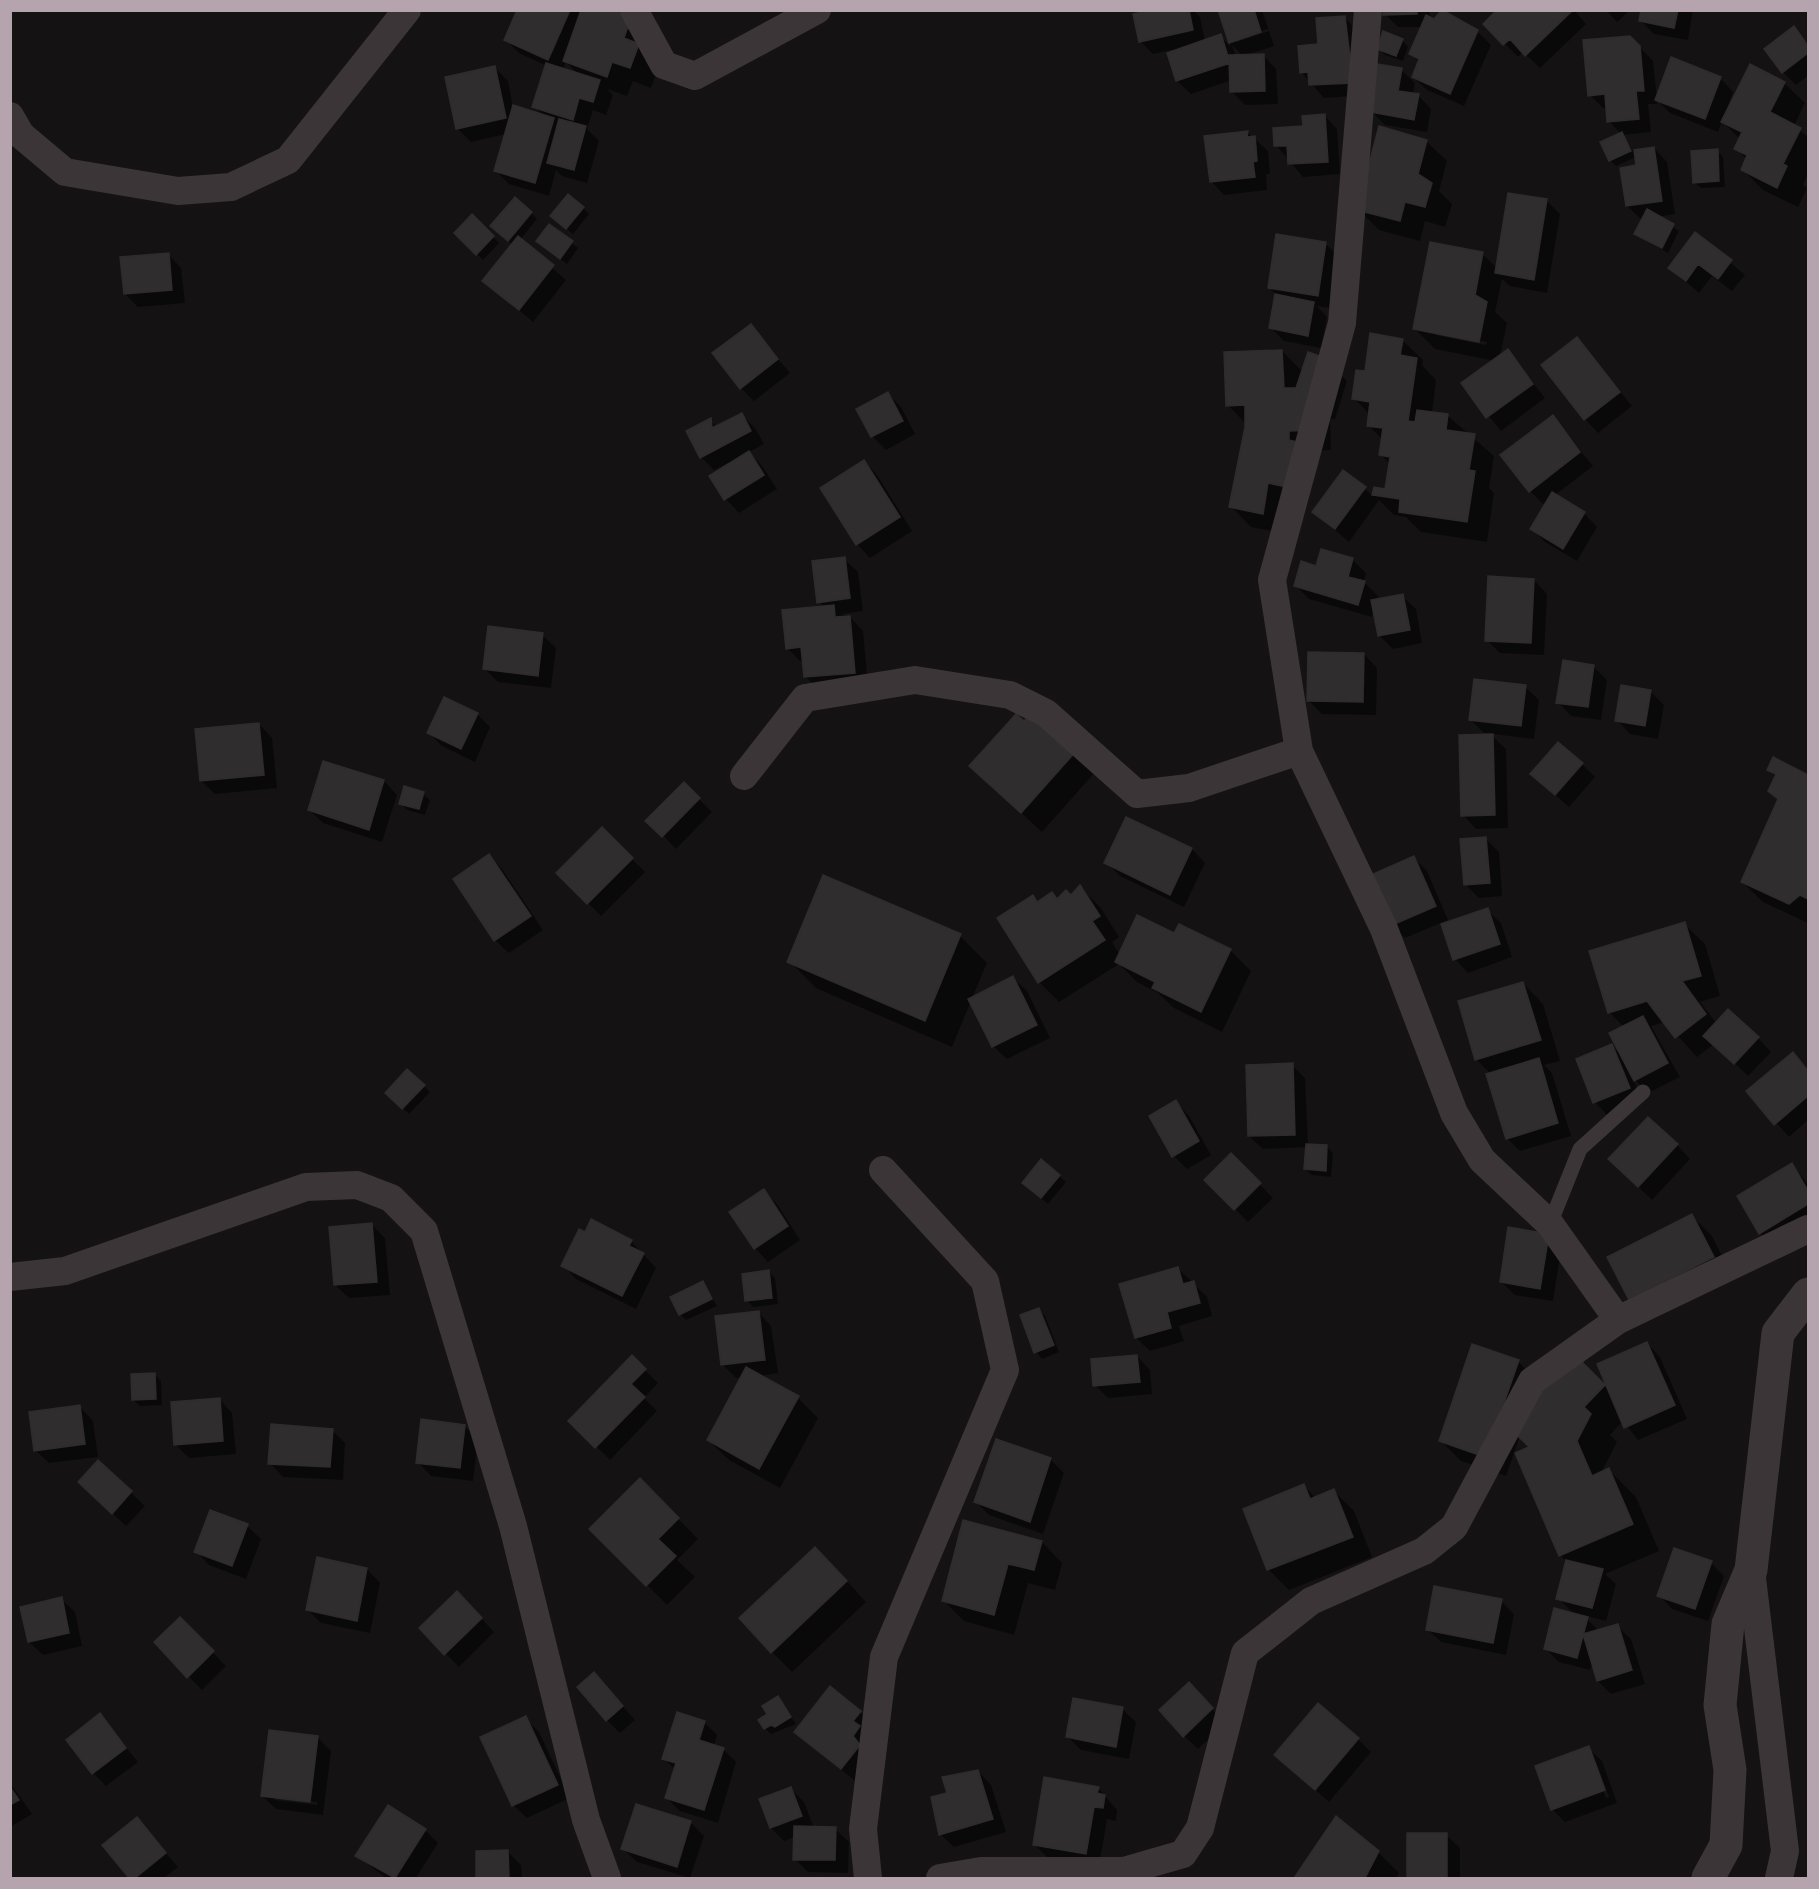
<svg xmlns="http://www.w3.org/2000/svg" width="1819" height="1889" viewBox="0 0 1819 1889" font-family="'Sofia Sans Condensed',sans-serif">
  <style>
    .shadow { fill: #0007; fill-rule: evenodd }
    .building { fill: #302d2e; stroke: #302c2d; stroke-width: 1.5 }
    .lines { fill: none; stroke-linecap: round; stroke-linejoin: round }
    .service { stroke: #3b3537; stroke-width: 15 }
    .minor { stroke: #3b3537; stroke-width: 28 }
    .tertiary { stroke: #3b3537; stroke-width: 33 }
  </style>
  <rect width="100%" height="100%" fill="#141213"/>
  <path class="shadow" d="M518 10H578L581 14 582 10H632L659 66 651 88 633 81 627 96 607 89 613 95 606 115 593 110 587 129 599 141 587 183 562 176 556 170 549 196 509 184 495 170 506 134 471 142 458 129 494 67 508 81 513 107 544 116 534 106 547 66 519 53 506 40ZM566 62 579 75 563 70Z
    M1157 10H1193L1200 17 1205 41 1220 36 1231 47 1219 10H1262L1274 46 1246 55H1263L1276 69 1278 104 1245 105 1232 92V80L1191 94 1177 81 1169 54 1176 49 1153 54 1140 41ZM1268 29 1269 31 1236 42V39ZM1232 45 1243 56H1236Z
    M1385 10H1430V18L1477 31 1491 45 1464 106 1427 90 1413 77 1419 62 1410 54 1422 27H1398L1385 14Z
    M1500 10H1574L1586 24 1540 68 1523 52 1518 57 1485 24Z
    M1606 10H1630L1617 22Z
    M1642 10H1693L1688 40 1654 34 1640 20Z
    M1345 18 1358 31 1366 95 1324 98 1301 72 1320 46Z
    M1794 28 1808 44V76L1796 85 1783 72Z
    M1630 37 1653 61 1657 99 1720 78 1733 92 1727 109 1729 110 1784 83 1805 103 1794 126 1808 137V174L1803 185 1807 188 1798 207 1763 190 1742 169 1747 160 1736 148 1740 139 1722 121 1718 132 1670 113 1657 100V104H1648L1651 132 1623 135 1633 151 1654 148 1667 162 1675 214 1657 217 1679 231 1668 253 1636 233 1644 219H1641L1627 206 1637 166 1636 157 1616 166 1610 160 1621 134 1609 121 1608 108H1603L1590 95Z
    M1402 40 1408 47 1403 61 1385 55 1378 48Z
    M1401 70 1415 83 1413 94 1418 95 1431 109 1427 132 1385 125 1371 111Z
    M1324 115 1337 129 1340 174 1303 177 1276 145Z
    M1247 132 1268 151 1270 174H1266L1267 190 1224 195 1211 181Z
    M1426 141 1447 161 1439 191 1452 204 1445 227 1425 221 1420 241 1379 230 1359 210Z
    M1717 151 1723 157 1725 187 1701 188 1694 182Z
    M1546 200 1560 214 1547 293 1510 286 1502 279 1495 312 1507 323 1500 356 1508 351 1545 398 1501 431 1463 384 1495 361 1435 349 1414 328 1482 254 1497 268ZM1436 332 1487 342 1486 345 1436 335Z
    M583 208 589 214 573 234 558 222Z
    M531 213 537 219 520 240 566 280 533 322 484 281 513 245 498 232Z
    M472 216 499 243 483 260 456 233Z
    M549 226 578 248 567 264 544 247Z
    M1696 234 1745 275 1732 291 1712 276 1699 293 1670 268Z
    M1326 244 1339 257 1331 308 1317 306 1327 317 1321 348 1284 341 1271 328 1276 295 1270 288Z
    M168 254 181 268 185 303 138 307 125 294Z
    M750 326 790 373 754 401 741 388Z
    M1577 339 1632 406 1598 433 1585 419Z
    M1402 340 1423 360 1422 365 1436 380 1432 413 1447 415 1494 456 1489 488 1494 493 1487 542 1421 532 1406 517 1394 515 1379 500 1349 542 1314 512 1365 489 1374 497 1375 488 1387 490 1391 465 1381 455 1383 440 1368 425 1370 415 1354 398 1366 373Z
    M1282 351 1303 372 1327 361 1347 381 1335 419H1330L1331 450 1309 451 1316 464 1307 506 1289 502 1283 533 1251 527 1231 506 1247 425 1228 405Z
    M888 394 901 407 915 434 886 450 872 436 858 410Z
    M741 414 755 428 764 444 749 452 762 466 777 489 739 513 726 499 711 477 729 465 728 463 714 470 701 457 710 420 717 427Z
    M1553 417 1593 466 1555 495 1584 513 1597 527 1577 561 1545 542 1532 529 1549 500 1543 504 1530 491Z
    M864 461 877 475 912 531 870 558 857 544Z
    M1322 551 1353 560 1366 573 1364 582 1378 596 1376 601 1402 596 1416 609 1422 643 1393 649 1379 635 1374 609 1372 617 1309 599 1296 586 1317 567Z
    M844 559 858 572 863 611 842 614 850 617 863 631 868 686 818 690 805 676 804 661H800L787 648 824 607 819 602Z
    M1534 580 1547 594 1544 655 1500 653 1487 640Z
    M542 635 556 648 551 688 498 682 485 669Z
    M1364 654 1377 668 1376 715 1322 714 1309 701Z
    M1593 666 1607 680 1601 720 1571 716 1558 702Z
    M1525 687 1539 700 1534 739 1484 733 1470 719Z
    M1650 691 1664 705 1658 739 1630 734 1617 720Z
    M477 714 490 727 475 762 442 746 429 733Z
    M1024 723 1075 751 1096 771 1042 832 992 786Z
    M259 724 272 738 277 788 215 794 201 781Z
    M1492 736 1506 749 1508 828 1476 829 1463 815Z
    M1774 760 1808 777V923L1763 902 1742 882 1779 800 1776 777 1769 769Z
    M1582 764 1595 777 1569 807 1532 774Z
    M384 781 397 795 382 842 323 823 309 810Z
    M684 784 712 812 676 849 648 820Z
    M423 794 430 800 425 815 407 810 401 803Z
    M1127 819 1192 849 1205 863 1184 907 1120 876 1106 862Z
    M602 829 645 872 601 916 558 873Z
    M1485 838 1499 852 1502 896 1479 898 1466 885Z
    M489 856 502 869 543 930 509 953 495 940Z
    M1414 858 1427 871 1448 920 1405 938 1391 925Z
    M1080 887 1100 907 1119 937 1112 942 1120 955 1175 935 1179 926 1231 951 1251 971 1222 1032 1174 1008 1158 993 1137 982 1119 964 1059 1002 1039 982 1033 897 1038 902 1052 894 1058 900 1071 897Z
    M1487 910 1501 923 1512 957 1468 973 1455 959Z
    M1684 924 1705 944 1720 996 1700 1002 1717 1024 1758 1038 1771 1052 1748 1076 1714 1044 1697 1057 1665 1022 1651 1026 1680 1077 1648 1093 1633 1078 1642 1102 1608 1116 1595 1102 1612 1046 1622 1056 1624 1027 1609 1012Z
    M960 936 987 963 972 998 1013 978 1027 991 1050 1038 1007 1059 993 1046 971 1001 952 1047 816 988 789 961Z
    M1523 983 1543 1004 1560 1061 1544 1065 1552 1073 1571 1136 1520 1151 1507 1138 1491 1074 1476 1059Z
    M1793 1054 1808 1070V1120L1789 1137 1748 1091Z
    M1292 1065 1305 1078 1308 1145 1327 1147 1333 1153 1331 1177 1312 1175 1305 1169 1307 1147 1263 1149 1249 1136Z
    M407 1071 430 1092 409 1114 387 1093Z
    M1176 1102 1189 1116 1211 1155 1187 1169 1174 1156Z
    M1677 1145 1690 1159 1652 1200 1624 1173Z
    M1231 1155 1273 1198 1248 1222 1207 1180Z
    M1041 1161 1066 1182 1048 1204 1030 1189Z
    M1792 1165 1808 1184V1225L1773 1246 1760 1233Z
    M763 1191 777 1204 800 1240 768 1262 755 1248Z
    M1692 1216 1712 1236 1733 1278 1651 1320Z
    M371 1224 385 1238 390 1295 349 1298 335 1285Z
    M586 1234 631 1241 656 1268 636 1309 576 1279 563 1265Z
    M1548 1235 1561 1249 1553 1301 1515 1295 1501 1282Z
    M1178 1268 1207 1297 1212 1316 1179 1326 1184 1341 1150 1351 1136 1338Z
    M769 1272 775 1278 778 1304 753 1307 747 1300Z
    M703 1283 717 1306 686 1320 680 1314Z
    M1039 1309 1045 1316 1059 1352 1042 1359 1036 1352Z
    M758 1312 771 1326 778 1373 758 1376 798 1398 818 1418 780 1488 729 1460 708 1440 742 1377 736 1378 723 1365Z
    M1647 1343 1660 1357 1687 1419 1638 1440 1623 1421 1610 1435 1617 1442 1603 1469 1605 1472 1609 1470 1636 1497 1659 1551 1605 1574 1616 1584 1606 1621 1583 1615 1599 1631 1617 1626 1631 1639 1645 1684 1611 1694 1598 1681 1592 1662 1590 1670 1559 1662 1545 1648 1575 1615 1558 1598 1567 1562 1560 1555 1531 1448 1520 1436 1506 1476 1461 1461 1440 1440 1518 1361 1538 1382 1572 1354 1610 1391Z
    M1137 1356 1150 1370 1152 1394 1108 1398 1095 1385Z
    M632 1357 658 1383 644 1398 657 1411 610 1460 570 1421Z
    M155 1375 161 1381 162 1405 140 1406 133 1400Z
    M219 1399 232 1413 236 1454 189 1458 175 1444Z
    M80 1407 93 1421 98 1457 49 1463 35 1450Z
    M464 1426 478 1439 473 1481 431 1476 418 1462Z
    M332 1430 345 1443 343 1480 283 1477 270 1463Z
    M1050 1459 1064 1473 1043 1534 989 1515 976 1502Z
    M99 1462 145 1506 126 1526 93 1495Z
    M640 1480 698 1539 677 1560 695 1577 667 1605 592 1529Z
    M1304 1486 1316 1498 1334 1491 1354 1511 1372 1557 1289 1590 1268 1569Z
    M247 1526 261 1539 246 1579 209 1565 196 1551Z
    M1042 1542 1062 1563 1055 1590 1028 1583 1014 1635 964 1621 944 1601Z
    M1711 1563 1724 1576 1708 1621 1672 1609 1659 1595Z
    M367 1569 380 1583 370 1633 321 1623 308 1610Z
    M836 1569 866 1602 792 1672 772 1652Z
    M61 1599 75 1612 82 1646 43 1655 29 1642 22 1608Z
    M1501 1601 1514 1614 1506 1655 1441 1642 1427 1629Z
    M471 1607 494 1632 459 1667 421 1628Z
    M180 1619 226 1666 202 1690 156 1643Z
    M594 1674 635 1720 620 1733 607 1720Z
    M778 1698 796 1724 771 1734 765 1728Z
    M1202 1698 1225 1723 1198 1749 1184 1736Z
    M1122 1709 1136 1722 1129 1759 1081 1750 1068 1737Z
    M860 1712 874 1725 855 1781 796 1732Z
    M99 1715 138 1762 106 1786 93 1773Z
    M525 1718 539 1732 570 1798 527 1818 513 1805Z
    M704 1722 717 1735 714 1746 723 1749 736 1762 718 1823 680 1811 667 1798 676 1770 664 1759Z
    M317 1737 331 1751 323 1815 276 1809 262 1796ZM275 1797 317 1802V1805L275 1800Z
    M1358 1739 1371 1752 1329 1802 1276 1755Z
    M1588 1748 1602 1761 1617 1803 1565 1822 1552 1809ZM1593 1762H1596L1609 1797 1606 1798Z
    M978 1771 991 1785 1006 1832 954 1847 940 1834 949 1794Z
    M10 1783 32 1814 10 1827Z
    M1098 1788 1117 1810 1116 1821 1107 1819 1099 1867 1048 1858 1034 1844Z
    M791 1789 804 1802 814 1828 835 1829 849 1842 848 1873 808 1872 795 1859V1837L784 1841 771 1828 761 1800Z
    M637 1805 691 1823 704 1836 690 1878 637 1862 623 1849Z
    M137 1819 178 1867 164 1878H131L104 1845Z
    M425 1830 438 1843 416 1878H386L357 1856Z
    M1408 1835H1446L1460 1848V1878H1408Z
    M507 1851 521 1865 522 1878H478L477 1853Z
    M1378 1852 1399 1873 1396 1878H1296Z"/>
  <path class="building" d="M517 10H570L548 60 504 40Z
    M581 10H618L631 17 624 38 639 44 630 68 612 62 607 77 563 61Z
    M1150 10H1189L1193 30 1139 42 1133 14Z
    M1218 10H1254L1261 32 1229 43Z
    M1383 10H1417V14L1383 15Z
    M1442 10 1478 30 1450 94 1412 77 1419 59 1409 54 1426 15 1434 19Z
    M1497 10H1573L1525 56 1510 39 1503 45 1483 24Z
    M1641 10H1678L1674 28 1639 21Z
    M1345 16 1353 83 1309 85 1308 72 1300 73 1298 46 1318 44 1316 18Z
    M1794 26 1808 46V53L1782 73 1764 49Z
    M1383 31 1403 39 1396 56 1377 49Z
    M1221 34 1230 63 1176 81 1167 53Z
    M1630 36 1640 46 1644 91H1636L1639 119 1607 122 1605 94 1588 96 1583 40Z
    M1264 54 1265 91 1230 92 1229 55Z
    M1671 57 1721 77 1705 119 1655 100Z
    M546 63 600 80 593 102 579 98 573 120 532 107Z
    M1377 64 1402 68 1398 91 1419 94 1414 120 1370 112Z
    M1750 64 1785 82 1770 112 1801 128 1783 164 1787 166 1777 188 1741 170 1747 155 1734 149 1742 132 1721 122Z
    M495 66 506 118 456 129 445 77Z
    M513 105 554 118 535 183 494 171Z
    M1325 114 1328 162 1288 164 1287 146H1274L1273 128 1303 126 1302 116Z
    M559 119 586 126 574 170 547 163Z
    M1379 126 1427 140 1418 174 1432 183 1425 207 1405 202 1400 221 1357 210Z
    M1248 131 1247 137 1255 136 1257 161 1253 162 1255 177 1210 182 1204 136Z
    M1622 132 1631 151 1609 161 1600 142Z
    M1654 147 1662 201 1626 206 1620 168 1636 165 1634 150Z
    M1718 149 1719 181 1693 183 1691 151Z
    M1508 193 1547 199 1534 280 1495 273Z
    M568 194 584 207 566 229 550 216Z
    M515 197 532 212 508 241 490 226Z
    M1647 209 1674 224 1662 248 1634 234Z
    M472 214 494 236 476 255 454 233Z
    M549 224 573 241 560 259 536 241Z
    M1695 232 1732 260 1718 279 1698 264 1686 281 1668 268Z
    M1276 234 1326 242 1318 296 1268 288Z
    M518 236 554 265 519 310 482 281Z
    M1430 242 1483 252 1475 295 1487 302 1479 342 1413 329Z
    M169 253 172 290 124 294 120 257Z
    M1275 294 1314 302 1308 336 1269 328Z
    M751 324 778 359 740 389 712 353Z
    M1370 333 1403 339 1400 355 1417 358 1408 421 1415 422 1417 410 1448 414 1446 430 1475 434 1469 470 1475 471 1467 522 1399 512 1400 499 1372 495 1374 487 1385 489 1390 457 1379 455 1383 428 1367 426 1370 402 1352 399 1356 370 1365 371Z
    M1577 337 1620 392 1584 420 1541 365Z
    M1508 349 1533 384 1486 418 1461 383Z
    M1282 350 1284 388H1296L1308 352 1328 359 1312 430 1289 431V440L1297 442 1287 487 1268 483 1263 514 1229 507 1245 427V405L1226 406 1224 352Z
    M888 392 903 421 871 437 856 409Z
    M742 413 751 431 700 458 686 431 711 418 712 428Z
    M1553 415 1580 452 1529 492 1500 455Z
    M749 451 764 475 724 500 709 476Z
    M864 460 900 517 856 545 820 488Z
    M1343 470 1366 487 1335 529 1312 512Z
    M1552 492 1585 512 1563 549 1530 529Z
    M1321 549 1353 558 1348 577 1365 581 1358 605 1294 586 1301 561 1316 566Z
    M845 557 850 598 817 603 812 561Z
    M1488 576 1534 579 1531 643 1485 641Z
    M1403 594 1410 630 1378 636 1371 600Z
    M834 605 835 617 850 616 855 673 804 677 801 647 786 649 782 610Z
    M488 626 543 633 538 676 483 669Z
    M1308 652 1364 653 1363 702 1307 701Z
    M1563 660 1594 665 1588 707 1556 703Z
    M1474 679 1526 685 1521 726 1469 720Z
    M1621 685 1651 690 1645 726 1615 721Z
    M444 697 478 713 461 749 427 733Z
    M1033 711 1077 750 1021 813 969 766 1016 714 1024 721Z
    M259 723 264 775 200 781 195 729Z
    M1493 734 1495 815 1461 816 1459 735Z
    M1558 742 1583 763 1555 795 1530 774Z
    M1773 757 1808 775V899L1800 895 1789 904 1741 882 1778 799 1768 791 1776 774 1767 770Z
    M323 761 384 780 369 830 308 810Z
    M684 782 700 798 662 837 645 821Z
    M404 786 424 792 419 809 399 804Z
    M1126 817 1192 848 1170 895 1104 863Z
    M602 827 633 858 587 904 556 873Z
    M1486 837 1490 883 1464 885 1460 839Z
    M489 854 531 916 494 941 453 879Z
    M1414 856 1436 906 1390 926 1369 876Z
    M823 875 961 934 925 1021 787 962Z
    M1080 885 1100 916 1092 921 1105 940 1038 983 997 918 1033 895 1037 902 1052 892 1057 899 1066 890 1071 895Z
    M1488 908 1500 944 1453 960 1441 924Z
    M1137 915 1174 933 1179 924 1231 949 1201 1012 1152 988 1155 982 1115 962Z
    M1685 922 1701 976 1682 981 1706 1014 1675 1038 1647 1001 1608 1013 1589 951Z
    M1013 976 1037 1025 992 1047 968 999Z
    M1523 982 1541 1040 1475 1060 1458 1001Z
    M1728 1009 1759 1037 1734 1064 1703 1036Z
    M1643 1016 1668 1063 1634 1081 1609 1033Z
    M1612 1044 1630 1088 1593 1103 1576 1059Z
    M1793 1052 1808 1071V1096L1774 1125 1746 1091Z
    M1539 1058 1558 1123 1506 1139 1486 1074Z
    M1293 1063 1295 1135 1248 1136 1246 1065Z
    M407 1069 425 1085 402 1109 385 1093Z
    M1176 1100 1199 1141 1172 1157 1149 1116Z
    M1648 1117 1678 1144 1638 1187 1608 1159Z
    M1306 1144 1327 1145 1326 1171 1304 1169Z
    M1231 1153 1261 1183 1234 1210 1204 1180Z
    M1041 1159 1060 1175 1041 1198 1022 1183Z
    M1792 1163 1808 1191V1204L1759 1234 1737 1196Z
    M764 1189 788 1226 754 1249 729 1212Z
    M1692 1214 1714 1257 1629 1300 1607 1257Z
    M591 1219 632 1240 629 1246 644 1253 622 1296 561 1266 579 1229 585 1232Z
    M372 1223 377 1282 334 1285 329 1227Z
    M1508 1227 1549 1234 1540 1289 1500 1282Z
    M1178 1267 1183 1284 1194 1281 1200 1303 1167 1312 1171 1328 1135 1338 1119 1284Z
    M769 1270 772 1298 745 1301 742 1274Z
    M703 1281 712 1299 679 1315 670 1297Z
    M1039 1308 1054 1345 1034 1353 1020 1315Z
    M759 1311 765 1360 721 1365 715 1316Z
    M1647 1342 1675 1405 1624 1428 1597 1364Z
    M1472 1344 1519 1360 1485 1457 1439 1441Z
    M1572 1352 1605 1385 1584 1407 1591 1414 1577 1441 1592 1476 1609 1468 1633 1524 1559 1556 1515 1453 1529 1447 1515 1433 1542 1382Z
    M632 1355 646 1369 631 1384 645 1397 595 1448 568 1421Z
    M1137 1355 1140 1382 1093 1386 1091 1359Z
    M746 1367 799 1396 759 1469 707 1440Z
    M155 1373 156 1399 132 1400 131 1374Z
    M220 1398 223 1441 174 1445 171 1402Z
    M80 1405 85 1444 34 1451 29 1412Z
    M421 1419 465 1425 460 1468 416 1463Z
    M271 1424 333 1429 330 1467 268 1464Z
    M996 1439 1051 1458 1030 1522 974 1502Z
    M98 1460 132 1491 112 1514 78 1482Z
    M640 1478 679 1518 658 1539 676 1556 646 1586 589 1529Z
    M1304 1484 1310 1499 1334 1489 1353 1537 1267 1570 1243 1509Z
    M210 1510 248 1524 232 1566 194 1552Z
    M963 1520 1042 1541 1034 1570 1008 1564 994 1615 942 1601Z
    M815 1547 847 1581 771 1653 739 1618Z
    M1674 1548 1712 1561 1695 1609 1657 1596Z
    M317 1557 367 1568 357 1621 306 1610Z
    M1566 1560 1603 1569 1592 1608 1556 1599Z
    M1434 1586 1502 1599 1493 1643 1426 1630Z
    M457 1591 482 1618 444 1655 419 1628Z
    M62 1597 69 1633 28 1642 20 1607Z
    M1554 1608 1588 1617 1577 1658 1544 1649Z
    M180 1617 214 1651 187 1678 154 1642Z
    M1618 1624 1632 1670 1597 1681 1583 1634Z
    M594 1672 623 1706 606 1721 577 1687Z
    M1189 1682 1213 1708 1183 1737 1159 1710Z
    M830 1686 861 1711 853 1721 860 1726 853 1736 860 1745 841 1769 794 1732Z
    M778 1696 791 1717 775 1727 771 1725 764 1729 758 1720 767 1714 762 1706Z
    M1073 1698 1123 1707 1116 1747 1066 1737Z
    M1318 1703 1359 1738 1315 1790 1274 1755Z
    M677 1712 705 1721 699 1740 724 1748 704 1810 665 1798 676 1763 662 1759Z
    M100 1713 126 1748 92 1774 66 1740Z
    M526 1716 558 1785 512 1806 480 1737Z
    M269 1730 318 1736 310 1802 261 1796Z
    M1589 1746 1605 1790 1551 1810 1535 1766Z
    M978 1770 993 1819 939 1835 931 1797 947 1793 942 1777Z
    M1044 1777 1099 1787 1097 1793 1105 1795 1103 1808 1094 1807 1086 1854 1033 1845Z
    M10 1787 19 1800 10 1805Z
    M791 1787 802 1816 770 1828 759 1799Z
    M636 1804 691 1821 677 1867 621 1849Z
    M388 1805 426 1829 395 1878 355 1856Z
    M1336 1816 1379 1851 1365 1878H1294Z
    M137 1817 166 1853 135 1878H129L102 1845Z
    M794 1826 836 1827 835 1860H793Z
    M1407 1833H1447V1878H1407Z
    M508 1850 509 1878H476V1851Z"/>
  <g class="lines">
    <path class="service" d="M1550 1224 1580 1149 1643 1092"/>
    <path class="minor" d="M634 10 664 65 695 76 817 10
      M1368 10 1342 323 1272 580 1299 751 1384 929 1454 1113 1482 1160 1550 1224 1618 1320
      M10 116 21 135 65 172 178 191 231 187 288 160 407 10
      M744 776 805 698 915 680 1010 695 1046 713 1137 794 1189 788 1299 751
      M10 1277 65 1271 306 1187 357 1185 391 1198 424 1231 513 1526 586 1820 607 1878
      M1751 1570 1785 1851 1779 1878
      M868 1878 863 1829 884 1657 1005 1370 985 1281 883 1170
      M940 1878 981 1871H1124L1183 1854 1200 1828 1245 1653 1311 1601 1424 1551 1454 1527 1532 1381 1618 1320 1808 1229"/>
    <path class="tertiary" d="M1708 1878 1726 1845 1730 1770 1720 1705 1728 1624 1751 1570 1778 1333 1808 1294"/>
  </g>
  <rect width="1819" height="1889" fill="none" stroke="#b5a3ad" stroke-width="24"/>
</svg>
